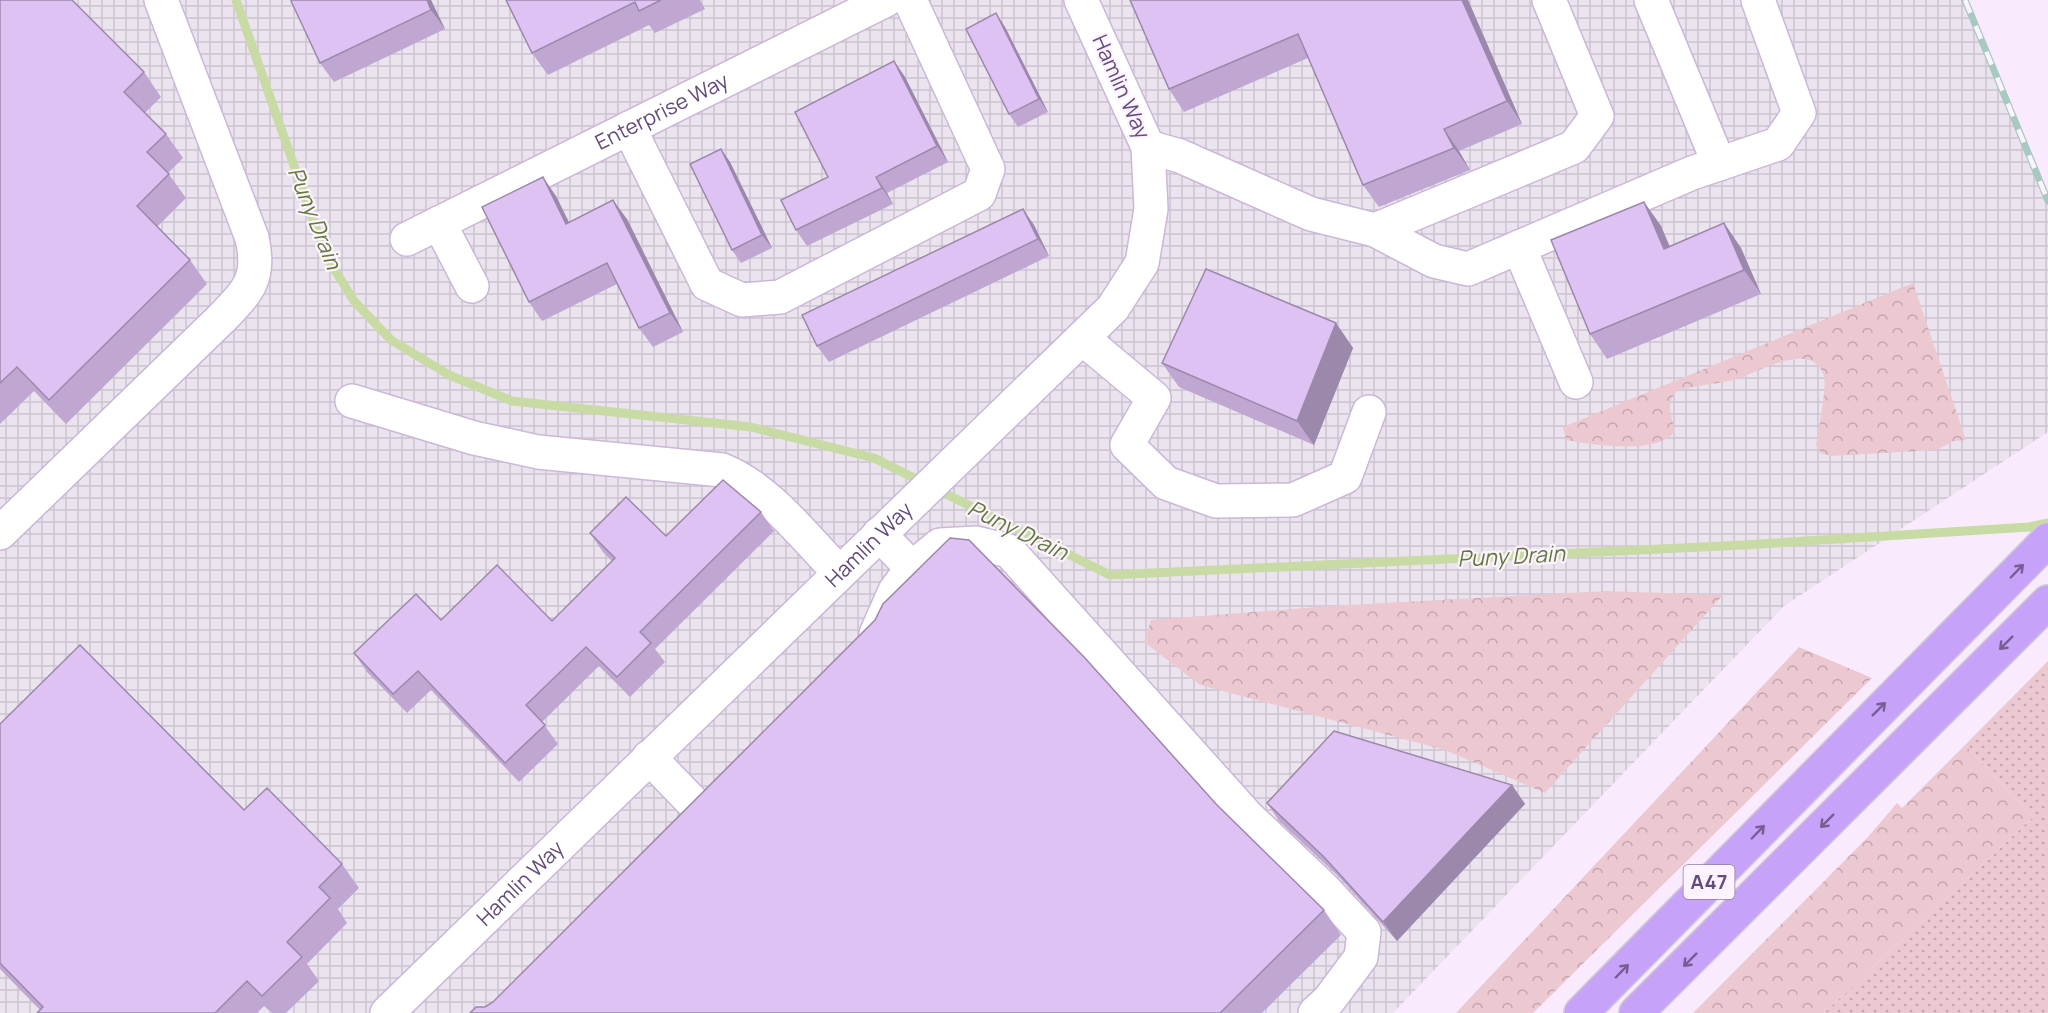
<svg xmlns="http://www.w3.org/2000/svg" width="2048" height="1013" viewBox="0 0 2048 1013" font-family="Manrope,sans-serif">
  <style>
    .industrial { fill: url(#industrial-grid) }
    .grass { fill: url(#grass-dots) }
    .forest { fill: url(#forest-crowns) }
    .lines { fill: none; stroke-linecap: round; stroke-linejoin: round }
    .stream { stroke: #c9dba4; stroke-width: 9 }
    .minor-casing { stroke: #cbb7d8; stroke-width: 36 }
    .highway-casing { stroke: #d0c9d7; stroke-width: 36 }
    .minor { stroke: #fff; stroke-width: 33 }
    .highway { stroke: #c6a2f8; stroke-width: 33 }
    .rail-casing { stroke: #a7c9bf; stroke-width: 7 }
    .rail { stroke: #fcf3ff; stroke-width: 4.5; stroke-dasharray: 14; stroke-linecap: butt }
    .wall { fill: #bfa7d2 }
    .shaded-wall { fill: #9b88ab }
    .building { fill: #dec2f4; stroke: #9b88ab; stroke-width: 1.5 }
    .oneway { stroke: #785d93 }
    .labels { text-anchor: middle; stroke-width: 4.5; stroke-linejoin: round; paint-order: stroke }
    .shield { fill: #fcf3ff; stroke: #927ea2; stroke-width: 1.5 }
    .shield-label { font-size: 20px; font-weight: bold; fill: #644c7a }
    .street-label { font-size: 21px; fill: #644c7a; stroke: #fcf3ff }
    .water-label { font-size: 22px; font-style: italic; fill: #64783c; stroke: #fcf3ff }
  </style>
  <defs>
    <pattern id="industrial-grid" width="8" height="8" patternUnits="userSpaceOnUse" patternTransform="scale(1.5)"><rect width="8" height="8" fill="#ebe4ef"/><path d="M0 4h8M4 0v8" fill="none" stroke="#ccc5d1"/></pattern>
    <pattern id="grass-dots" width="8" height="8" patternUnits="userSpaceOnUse" patternTransform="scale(1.5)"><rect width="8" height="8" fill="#ecc8d1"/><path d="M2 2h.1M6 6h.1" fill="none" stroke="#c3a5af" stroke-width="1.8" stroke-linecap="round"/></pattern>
    <pattern id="forest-crowns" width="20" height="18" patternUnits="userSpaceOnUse" patternTransform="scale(1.5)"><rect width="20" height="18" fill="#ecc8d1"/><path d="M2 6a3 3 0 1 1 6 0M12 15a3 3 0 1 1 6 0" fill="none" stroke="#c3a5af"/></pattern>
  </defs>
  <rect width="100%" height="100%" fill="#f9ebfd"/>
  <path class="industrial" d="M0 0H1965L2048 201V432L1784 606 1393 1013H0Z"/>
  <path class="grass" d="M2048 661V1013H1824L2033 817 1965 745Z"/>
  <path class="forest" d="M1913 283 1966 440 1954 441 1936 450 1830 456 1821 453 1816 445C1818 433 1827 385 1824 376 1811 338 1757 374 1733 380 1715 384 1696 386 1678 390 1665 402 1671 415 1675 431 1659 455 1592 445 1566 440L1563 427Z
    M1606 591 1723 595 1545 793 1445 750 1200 685 1144 642 1151 620 1330 606Z
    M1799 647 1872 678 1533 1013H1456Z
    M1965 745 2033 817 1824 1013H1693L1867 838 1897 803 1902 808Z"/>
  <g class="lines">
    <path class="stream" d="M236 0 325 254 354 301 391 340 449 375 512 401 751 427 874 458 924 483
      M936 489 1110 575 1744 545 2029 527 2048 523"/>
    <g class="minor-casing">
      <g id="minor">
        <path d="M1651 0 1719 164"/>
        <path d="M629 128 707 284 742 300 780 297 979 194 988 169 910 0"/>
        <path d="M1148 147 1180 156 1311 214 1375 230 1434 261 1468 269 1692 173 1778 144 1799 113 1758 0"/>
        <path d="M439 223 472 286"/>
        <path d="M1375 230 1574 147 1597 116 1549 0"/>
        <path id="s1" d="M407 239 886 0"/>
        <path d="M1519 247 1576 382"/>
        <path d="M1082 338 1154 398 1127 445 1166 483 1216 501 1293 500 1345 477 1369 412"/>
        <path d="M352 401 474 438 538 452 722 470C769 489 804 537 839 572"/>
        <path d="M0 533 222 318C249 290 261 278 252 238L161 0"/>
        <path d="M879 534 912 568 940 545 976 543 1009 551 1248 817 1324 889 1364 932 1361 957 1329 1000 1315 1013"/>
        <path d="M876 634 895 591 912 568"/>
        <path d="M649 757 700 810"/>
        <path id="s2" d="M387 1013 1113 308 1142 263 1151 209 1148 147 1081 0"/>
      </g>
    </g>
    <g class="highway-casing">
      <path id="highway" d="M1581 1013 2048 540
        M1636 1013 2048 602"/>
    </g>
    <use href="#minor" class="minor"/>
    <use href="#highway" class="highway"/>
    <g class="rail-casing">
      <path id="rail" d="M1965 0 2048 201"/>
    </g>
    <use href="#rail" class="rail"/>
  </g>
  <path class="wall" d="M0 0 144 72 161 97 145 113 166 134 183 158 168 173 186 198 157 227 190 260 207 284 66 424 34 391 0 424Z
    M292 0H431L445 29 334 82 320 63Z
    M506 0H700L705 9 655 33 649 25 548 75 532 53Z
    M1130 0H1468L1522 124 1459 151 1470 170 1379 207 1363 185 1308 58 1184 112 1169 89Z
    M1005 27 1048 112 1018 127 1009 114Z
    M894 61 905 77 948 162 887 193 893 204 807 246 796 230Z
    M721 149 730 162 772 248 741 263 732 250Z
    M556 196 569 222 627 219 683 332 653 347 639 328 617 284 542 321 529 302Z
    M1644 202 1661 226 1669 246 1724 223 1741 248 1761 294 1607 359 1590 334Z
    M1034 225 1049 256 829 362 817 346Z
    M1336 323 1353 348 1314 445 1179 387 1162 363Z
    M761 512 774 531 655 649 665 662 630 697 599 666 542 722 558 744 519 782 431 690 407 713 367 672 354 653 441 620 552 621 612 561 603 552 590 533 666 536Z
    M0 724 244 810 342 864 359 888 338 909 347 923 307 964 319 981 286 1013H272L264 1006 257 1013H37L40 1010 0 969Z
    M1512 785 1525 804 1397 941 1338 876 1280 822 1267 803Z
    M1217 805 1324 910 1341 935 1262 1013H470L485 1007Z"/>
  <path class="shaded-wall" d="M427 0H431L445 29 431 10Z
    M1462 0H1468L1522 124 1507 101Z
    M996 13 1005 27 1048 112 1039 99Z
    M894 61 905 77 948 162 937 146Z
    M1444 129 1459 151 1470 170 1454 148Z
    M721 149 730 162 772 248 762 235Z
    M543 177 556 196 579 243 566 224Z
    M876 177 887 193 893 204 882 188Z
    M613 200 627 219 683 332 670 313Z
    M1644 202 1661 226 1681 273 1664 249Z
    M1023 209 1034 225 1049 256 1038 239Z
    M1724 223 1741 248 1761 294 1744 270Z
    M1336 323 1353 348 1314 445 1297 421Z
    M1512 785 1525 804 1397 941 1383 922Z"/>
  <path class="building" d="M0 0H72L144 72 124 92 166 134 147 152 169 174 137 206 190 260 49 400 17 367 0 383Z
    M292 0H427L431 10 320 63 291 1Z
    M506 0H661L639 11 635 2 532 53Z
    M1130 0H1462L1507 101 1444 129 1454 148 1363 185 1298 34 1169 89Z
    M996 13 1039 99 1009 114 966 29Z
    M894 61 937 146 876 177 882 188 796 230 781 200 828 177 795 112Z
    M721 149 762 235 732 250 690 164Z
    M543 177 566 224 613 200 670 313 639 328 607 263 529 302 482 207Z
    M1644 202 1664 249 1724 223 1744 270 1590 334 1551 240Z
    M1023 209 1038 239 817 346 802 315Z
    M1206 269 1336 323 1297 421 1162 363Z
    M723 480 761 512 640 632 651 643 617 677 586 647 526 705 545 725 505 763 418 671 393 694 354 653 416 594 441 620 497 565 552 621 615 558 590 533 626 497 666 536Z
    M950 538 969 540 1085 658 1217 805 1324 910 1220 1013H470L476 1007H485L493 1002 875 620 883 604Z
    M80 645 244 810 267 788 342 864 319 887 330 898 287 942 302 957 262 996 247 981 215 1013H37L43 1007 0 963V724Z
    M1334 731 1512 785 1383 922 1324 857 1267 803Z"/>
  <defs><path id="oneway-shaft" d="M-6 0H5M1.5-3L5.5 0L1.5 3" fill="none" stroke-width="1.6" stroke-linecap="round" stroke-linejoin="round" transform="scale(1.5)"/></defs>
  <g class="oneway">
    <use href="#oneway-shaft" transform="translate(2017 571) rotate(-46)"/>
    <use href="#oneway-shaft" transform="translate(2006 643) rotate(135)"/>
    <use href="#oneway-shaft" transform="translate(1879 709) rotate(-45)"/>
    <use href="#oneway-shaft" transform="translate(1827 821) rotate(135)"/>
    <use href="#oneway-shaft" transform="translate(1758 832) rotate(-46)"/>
    <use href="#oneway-shaft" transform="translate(1690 960) rotate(135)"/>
    <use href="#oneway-shaft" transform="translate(1622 971) rotate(-46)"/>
  </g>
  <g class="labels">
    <rect class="shield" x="1683.5" y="865" width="51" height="34" rx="4.5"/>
    <g class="shield-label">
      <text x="1709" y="889">A47</text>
    </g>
    <g class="street-label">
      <text transform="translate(1121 87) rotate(66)" y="7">Hamlin Way</text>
      <text dy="7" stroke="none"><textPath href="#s1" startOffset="285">Enterprise Way</textPath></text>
      <text dy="7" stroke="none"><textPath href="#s2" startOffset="672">Hamlin Way</textPath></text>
      <text dy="7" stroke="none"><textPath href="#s2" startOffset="186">Hamlin Way</textPath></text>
    </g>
    <g class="water-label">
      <text transform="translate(315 218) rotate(68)" y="8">Puny Drain</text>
      <text transform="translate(1018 530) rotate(26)" y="8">Puny Drain</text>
      <text transform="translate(1511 556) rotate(-3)" y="8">Puny Drain</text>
    </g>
  </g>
</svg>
